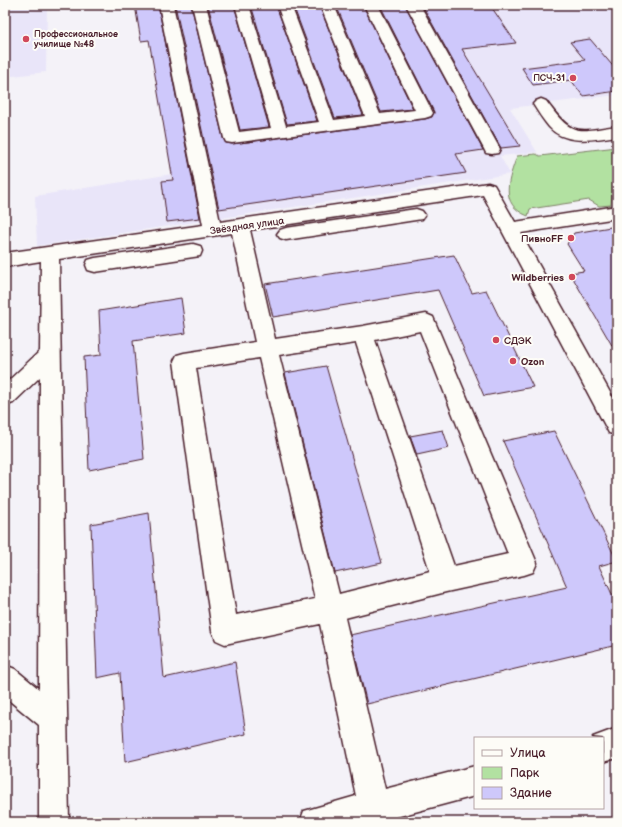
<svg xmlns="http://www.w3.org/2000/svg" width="622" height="827" viewBox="0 0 622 827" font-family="'Balsamiq Sans',sans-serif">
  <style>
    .built { fill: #e9e5f9 }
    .green { fill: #b2e1a1; stroke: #7e8066 }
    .building { fill: #cec8fb; stroke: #4a1f2b }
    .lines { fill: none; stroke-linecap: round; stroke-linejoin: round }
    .minor-casing { stroke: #4a1f2b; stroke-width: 3 }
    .minor { fill: #fdfcf7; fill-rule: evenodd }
    .poi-dot { fill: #d1495b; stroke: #fdfcf7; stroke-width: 1.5 }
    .labels { text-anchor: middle; stroke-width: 4; stroke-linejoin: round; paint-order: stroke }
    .far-poi-label { font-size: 9px; font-weight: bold; fill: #4a1f2b; stroke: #fdfcf7; text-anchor: start }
    .street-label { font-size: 10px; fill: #4a1f2b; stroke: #fdfcf7 }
    .poi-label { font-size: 10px; font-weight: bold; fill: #4a1f2b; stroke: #fdfcf7; text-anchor: end }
  </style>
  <rect width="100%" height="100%" fill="#f4f2f8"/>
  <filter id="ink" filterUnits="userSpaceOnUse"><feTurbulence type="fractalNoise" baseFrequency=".025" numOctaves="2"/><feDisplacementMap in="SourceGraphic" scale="8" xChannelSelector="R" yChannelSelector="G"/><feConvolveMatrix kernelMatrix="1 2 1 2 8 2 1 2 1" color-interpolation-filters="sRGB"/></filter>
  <g filter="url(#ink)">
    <path class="built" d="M5 5H47L46 72 5 77Z
      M135 5H617V95L510 108 537 152 500 156 510 174 37 246 35 196 172 174 149 40 141 41Z"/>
    <path class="green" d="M617 147V193L612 194 611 205 599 206 589 200 530 209 528 216C498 204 509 179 517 156L536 154 540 156Z"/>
    <path class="building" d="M135 5H158L200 218 167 222 162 181 173 180 149 40 141 41Z
      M175 5H191L223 138 226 143 232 144 425 119 432 117 434 112 380 5H405L483 150 456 154 466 173 219 209Z
      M208 5H234L269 127 240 130Z
      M251 5H276L317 121 287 124Z
      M293 5H319L363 115 335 118Z
      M336 5H363L413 109 381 112Z
      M422 5H490L516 43 462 49 520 146 501 148Z
      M590 39 617 71V91L583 96 571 80 533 85 522 68 585 60 570 42Z
      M617 226V354L570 273 584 271 567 244 574 233Z
      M454 255 472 293 486 290 533 387 484 396 438 290 273 317 265 284Z
      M181 298 186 333 133 341 144 459 89 470 84 357 101 355 99 311Z
      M326 366 382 563 335 573 285 373Z
      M443 430 449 448 417 455 410 436Z
      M554 431 617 561 599 566 617 605V645L367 704 350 635 567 587 503 441Z
      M149 513 164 678 235 662 246 734 125 762 120 673 97 678 91 524Z"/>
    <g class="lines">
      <g class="minor-casing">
        <path id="minor" d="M159 5H173L220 222 488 183 494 185 515 222 617 206V218L521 233 617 405V435L609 433 483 195 250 230 275 339 363 326 426 314 433 317 537 563 533 572 524 575 446 592 345 618 385 789 475 766V796L377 822H300L304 811 356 796 320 624 225 644 216 640 212 631 174 361 177 355 184 353 255 342 232 233 59 259 69 822H39V725L5 697V665L15 669 39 689 40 377 13 403 5 406V384L40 351 41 261 5 267V253L203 225ZM420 331 508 554 454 566 375 340ZM356 343 430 571 339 594 279 355ZM259 358 315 599 236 615 196 368Z
          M192 5H206L239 132 271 128 235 5H249L286 126 319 122 277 5H291L334 120 365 116 320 5H334L380 114 415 110 364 5H378L433 113 431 116 425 118 232 143 226 142 224 138Z
          M406 5H420L500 149 498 153 492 154 486 153 484 149Z
          M541 99 546 101C572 137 576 132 617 126V136C595 139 566 146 549 127 543 120 538 112 533 104L536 101Z
          M416 209 422 211 425 215 422 219 286 240 280 238 277 234 280 230 286 228Z
          M193 244 200 246 202 251 200 256 95 272 88 270 86 265 88 260 95 258Z
          M617 728V758L603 762V738L593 737Z"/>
      </g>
      <use href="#minor" class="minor"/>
    </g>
  </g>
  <g class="poi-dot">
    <circle cx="26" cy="39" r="4"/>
    <circle cx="573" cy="78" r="4"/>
    <circle cx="571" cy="238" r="4"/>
    <circle cx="572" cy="277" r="4"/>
    <circle cx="496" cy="340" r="4"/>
    <circle cx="513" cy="361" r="4"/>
  </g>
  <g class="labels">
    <g class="far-poi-label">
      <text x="34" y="37">Профессиональное<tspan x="34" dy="10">училище №48</tspan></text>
      <text x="565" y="81" text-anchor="end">ПСЧ-31</text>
    </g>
    <g class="street-label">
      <text transform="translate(247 225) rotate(-8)" y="4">Звёздная улица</text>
    </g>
    <g class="poi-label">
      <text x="563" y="242">ПивноFF</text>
      <text x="564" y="281">Wildberries</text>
      <text x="504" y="344" text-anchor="start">СДЭК</text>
      <text x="521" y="365" text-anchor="start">Ozon</text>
    </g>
  </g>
  <rect width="622" height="827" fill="none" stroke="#fdfcf7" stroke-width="20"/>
  <rect x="10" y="10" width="602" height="807" fill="none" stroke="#4a1f2b" stroke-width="1.5" filter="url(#ink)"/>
  <rect x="474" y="737" width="130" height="72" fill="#fdfcf7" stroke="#b5a4a5"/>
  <rect x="482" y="750" width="20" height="6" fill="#fdfcf7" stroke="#b5a4a5"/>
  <text x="510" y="757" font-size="12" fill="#4a1f2b">Улица</text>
  <rect x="482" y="767" width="20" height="12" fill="#b2e1a1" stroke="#b5a4a5"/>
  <text x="510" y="777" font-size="12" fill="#4a1f2b">Парк</text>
  <rect x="482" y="787" width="20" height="12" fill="#cec8fb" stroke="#b5a4a5"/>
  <text x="510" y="797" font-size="12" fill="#4a1f2b">Здание</text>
</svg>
